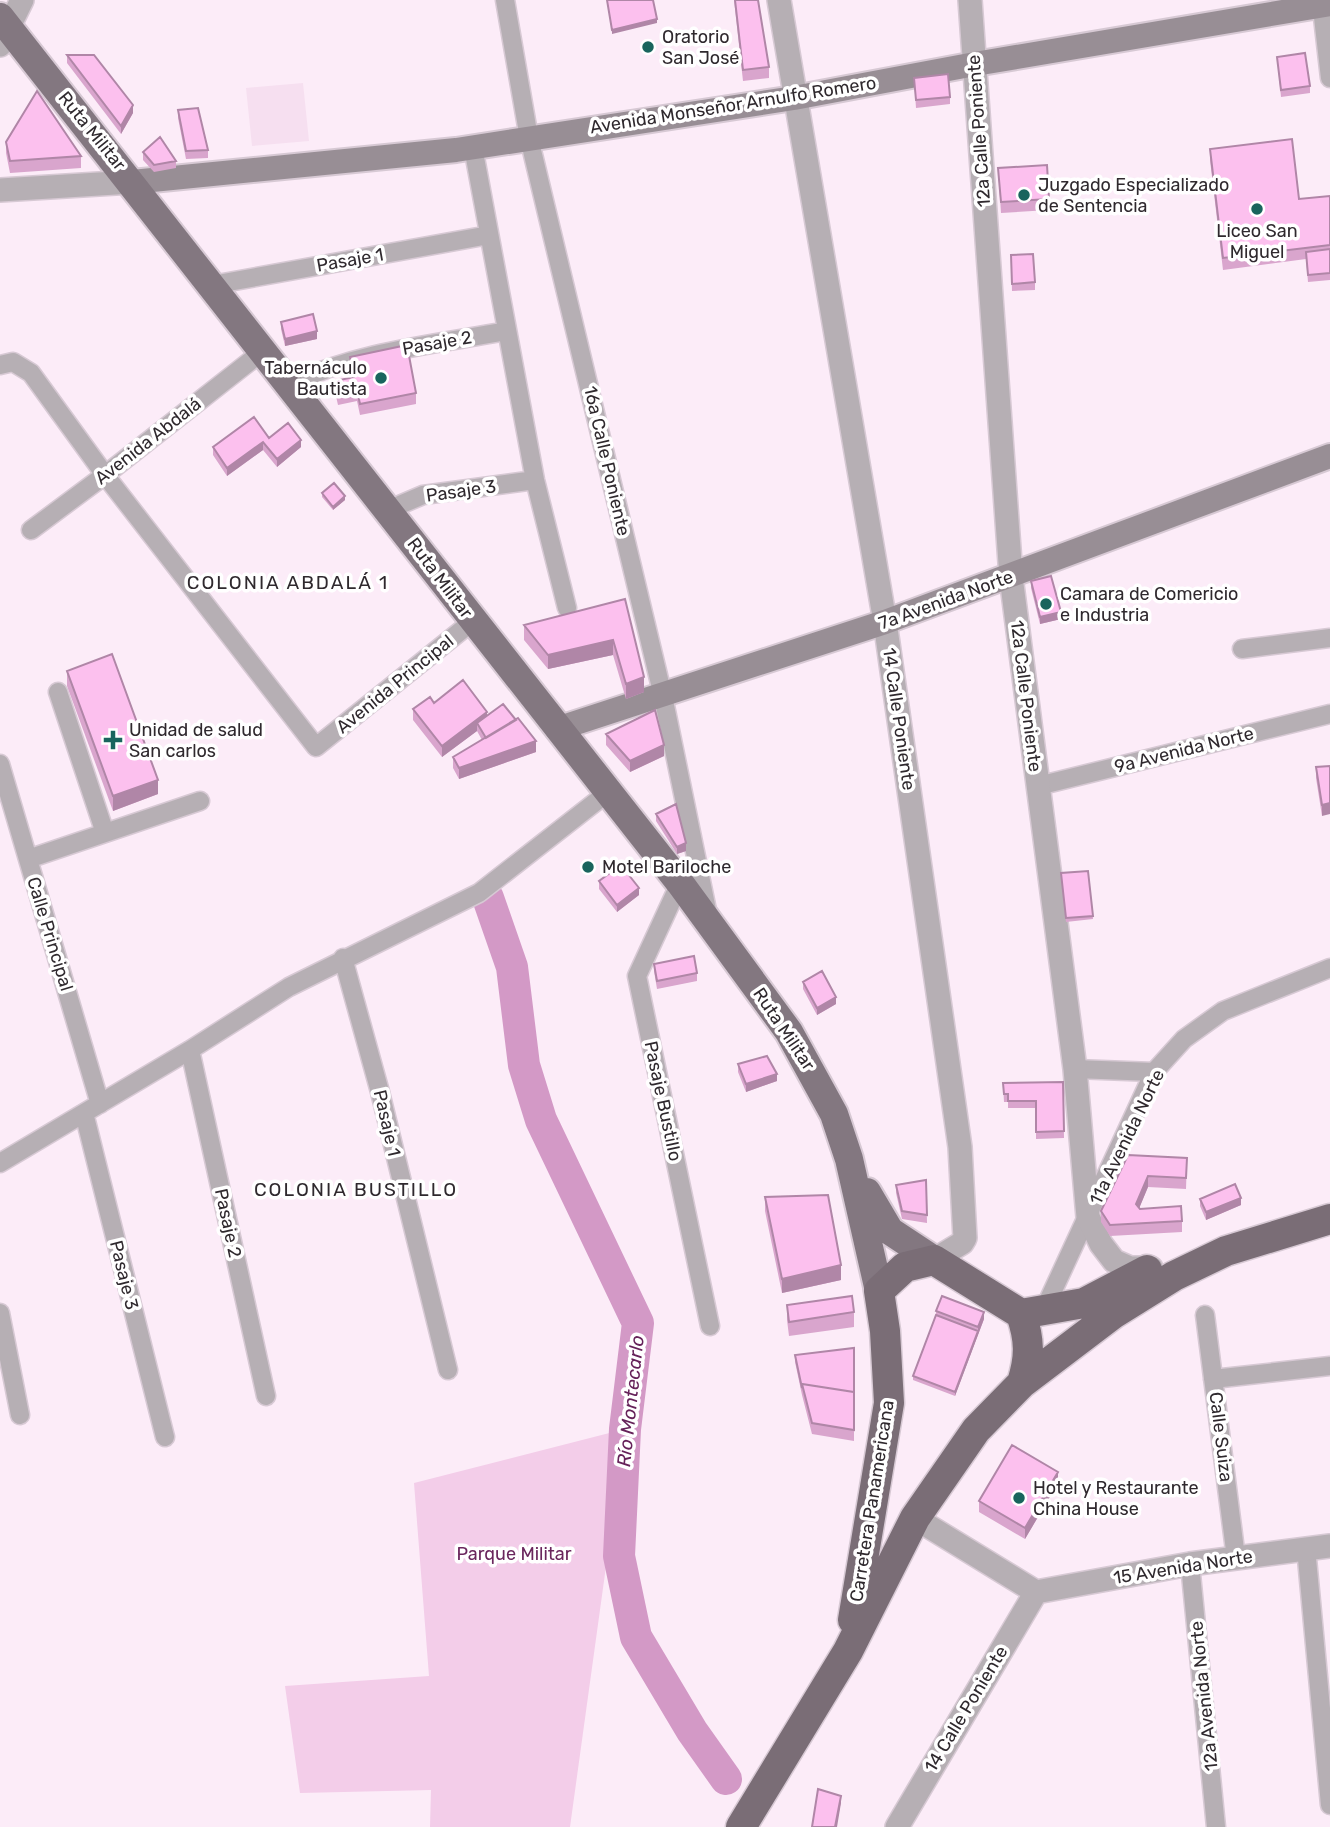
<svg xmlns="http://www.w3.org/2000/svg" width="1330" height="1827" viewBox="0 0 1330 1827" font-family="Rubik,sans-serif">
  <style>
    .built { fill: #f6dff0 }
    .green { fill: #f3cde9 }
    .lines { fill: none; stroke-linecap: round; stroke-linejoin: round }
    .river { stroke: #d399c6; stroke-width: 32 }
    .minor-casing { stroke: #d7c9d4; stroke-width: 21 }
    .tertiary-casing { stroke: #d7c9d4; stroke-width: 26 }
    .secondary-casing { stroke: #d7c9d4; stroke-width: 28 }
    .primary-casing { stroke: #d7c9d4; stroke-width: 32 }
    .trunk-casing { stroke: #d7c9d4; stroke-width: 33 }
    .minor { stroke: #b6afb4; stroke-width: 18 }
    .tertiary { stroke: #b6afb4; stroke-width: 23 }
    .secondary { stroke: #988e95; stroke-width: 24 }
    .primary { stroke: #837780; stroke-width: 28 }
    .trunk { stroke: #7a6d76; stroke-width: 30 }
    .wall { fill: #d9a5cd }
    .shaded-wall { fill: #b086a7 }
    .building { fill: #fcc0ee; stroke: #b086a7; stroke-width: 2 }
    .poi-dot { fill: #19645d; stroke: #fff; stroke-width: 2.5 }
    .labels { text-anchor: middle; stroke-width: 7; stroke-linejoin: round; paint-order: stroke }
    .poi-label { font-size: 18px; fill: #2f292e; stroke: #fff; text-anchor: start }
    .street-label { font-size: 18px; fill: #2f292e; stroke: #fff }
    .park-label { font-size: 18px; fill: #6a265d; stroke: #fff }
    .neighbourhood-label { font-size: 19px; letter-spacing: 2px; fill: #2f292e; stroke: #fff }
    .water-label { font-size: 19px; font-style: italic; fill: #66225a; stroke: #fff }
  </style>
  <rect width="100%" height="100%" fill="#fcecf8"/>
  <path class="built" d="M303 83 309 141 252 146 246 88Z"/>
  <path class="green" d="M625 1429 570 1827H430L431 1790 300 1793 285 1686 429 1676 414 1483Z"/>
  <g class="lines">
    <path class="river" d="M488 898 512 967 524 1065 541 1120 638 1323 625 1429 619 1556 636 1637 692 1731 726 1779"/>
    <g class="minor-casing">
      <path id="minor" d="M505 0 529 138 663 696 708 915
        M1321 0 1330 78
        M473 147 535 480 567 608
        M212 285 489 235
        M0 365 13 362 31 373 105 475 316 747 473 621
        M289 384C361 351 430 345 507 331
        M388 510 423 495 535 480
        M31 530 105 475 263 351
        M1242 649 1330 638
        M58 692 105 833
        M0 764 100 1104
        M1038 786 1330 714
        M28 859 200 801
        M680 883 637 976 710 1326
        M343 958 380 1092 448 1370
        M190 1050 266 1396
        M1075 1069 1154 1072
        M84 1113 165 1437
        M0 1163 190 1050 289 987 479 893 607 793
        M1043 1312 1154 1072 1184 1039 1223 1011 1330 968
        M0 1313 20 1415
        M1205 1315 1236 1558
        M1213 1379 1330 1366
        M1306 1548 1330 1805
        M1190 1564 1216 1827"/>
    </g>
    <g class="tertiary-casing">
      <path id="tertiary" d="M779 0 885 622 960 1147 965 1238 962 1243 934 1260
        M970 0 1011 577 1075 1069 1088 1217 1101 1244 1114 1261 1130 1268H1151
        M0 45 22 0
        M0 190 132 182
        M915 1518 1036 1592
        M1036 1592 1190 1564 1330 1546
        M897 1827 1036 1592"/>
    </g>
    <g class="secondary-casing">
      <path id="secondary" d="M132 182 456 150 794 98 975 64 1330 4
        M557 729 885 622 1330 456"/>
    </g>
    <g class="primary-casing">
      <path id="primary" d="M0 17 680 883 789 1032 834 1114 849 1159 879 1291
        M867 1192 890 1231 934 1260"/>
    </g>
    <g class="trunk-casing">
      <path id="trunk" d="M1021 1314C1030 1340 1030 1357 1022 1383
        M853 1620 889 1403 885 1331 879 1291 905 1267 934 1260 1021 1314 1084 1303 1147 1270
        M741 1827 848 1651 915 1518 976 1430 1022 1383 1113 1314 1174 1276 1226 1251 1330 1219"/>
    </g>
    <use href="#minor" class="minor"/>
    <use href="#tertiary" class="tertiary"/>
    <use href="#secondary" class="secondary"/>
    <use href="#primary" class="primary"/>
    <use href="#trunk" class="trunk"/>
  </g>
  <path class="wall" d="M734 0H758L769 67V78L743 81Z
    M67 55 133 113 121 134 67 63Z
    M1277 57 1310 86V93L1281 97Z
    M914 78 950 97V104L916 108Z
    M178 110 208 150V158L186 159 178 118Z
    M6 142 81 156V168L10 173 6 153Z
    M1210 149 1299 199 1330 196V280L1308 282 1306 259 1223 270 1210 160Z
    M143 152 176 161V168L154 172 143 160Z
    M998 168 1049 199V210L1001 213Z
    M1011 255 1035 282V290L1012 291Z
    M281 322 317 339 285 346 281 329Z
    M350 357 416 393V404L360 415 357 401 338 405 335 392V381L352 377 350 368Z
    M269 438 301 447 277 467 263 450 227 476 213 455V447Z
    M322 493 345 500 333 510 322 497Z
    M1031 581 1061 619 1040 624 1031 588Z
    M625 599 644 692 626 699 613 655 548 669 524 640V625Z
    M67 671 158 794 113 811 67 686Z
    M434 703 487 716 536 752 459 779 453 768V757L482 740 477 731 442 757 413 720V709Z
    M606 734 664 756 630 772 606 745Z
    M1330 766 1322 816 1316 778V767Z
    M656 814 686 851 677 854 656 821Z
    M1088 871 1093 919 1066 922 1061 873Z
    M599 881 639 895 617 912 599 889Z
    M654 964 697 973V981L657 989 654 971Z
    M803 982 836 1004 817 1015 803 989Z
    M738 1064 777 1081 746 1092 738 1072Z
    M1063 1082 1064 1138 1036 1139V1108H1008V1102H1004L1003 1083Z
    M1128 1155 1187 1158 1186 1189 1148 1187 1139 1208 1182 1221V1232L1110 1236 1101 1222V1211Z
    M926 1180 927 1223 902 1219 896 1193V1185Z
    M765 1197 841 1280 782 1293 765 1211Z
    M1200 1199 1241 1205 1206 1220 1200 1206Z
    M787 1305 854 1312V1327L789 1336 787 1320Z
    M936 1311 984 1319 955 1396 913 1380V1376L936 1315Z
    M854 1348V1441L812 1434 802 1395 795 1362V1355Z
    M1058 1483 1025 1539 979 1512V1501Z"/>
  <path class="shaded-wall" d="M657 19V23L612 34V30Z
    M133 105V113L121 134V126Z
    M317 331V339L285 346V339Z
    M301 440V447L277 467V459Z
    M263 442V450L227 476V468Z
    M345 496V500L333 510V507Z
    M1061 612V619L1040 624V617Z
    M613 640V655L548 669V655Z
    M644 677V692L626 699V684Z
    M487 712V723H477V731L442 757V746Z
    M536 741V752L459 779V768Z
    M664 745V756L630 772V761Z
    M158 780V794L113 811V796Z
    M1330 803V814L1322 816V805Z
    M686 843V851L677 854V847Z
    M639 888V895L617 912V905Z
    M836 997V1004L817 1015V1008Z
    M777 1074V1081L746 1092V1084Z
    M1148 1176V1187L1136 1216V1204Z
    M1241 1198V1205L1206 1220V1212Z
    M841 1265V1280L782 1293V1279Z
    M984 1312V1319L955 1396V1392L978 1331V1327Z
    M1058 1472V1483L1025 1539V1528Z
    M841 1796V1803L837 1827H835Z"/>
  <path class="building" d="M607 0H653L657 19 612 30Z
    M735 0H758L769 67 743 70Z
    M1305 53 1310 86 1281 90 1277 57Z
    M67 55H94L133 105 121 126Z
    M948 74 950 97 916 100 914 78Z
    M37 91 81 156 10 161 6 142Z
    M198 108 208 150 186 151 178 110Z
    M160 137 176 161 154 165 143 152Z
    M1292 139 1299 199 1330 196V245L1223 258 1210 149Z
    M1047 165 1049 199 1001 202 998 168Z
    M1330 249V273L1308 275 1306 252Z
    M1033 254 1035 282 1012 284 1011 255Z
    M313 314 317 331 285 339 281 322Z
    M407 345 416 393 360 404 357 390 338 394 335 381 354 377 350 357Z
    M254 417 269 438 288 423 301 440 277 459 263 442 227 468 213 447Z
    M334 483 345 496 333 507 322 493Z
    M1051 576 1061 612 1040 617 1031 581Z
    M625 599 644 677 626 684 613 640 548 655 524 625Z
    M112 654 158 780 113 796 67 671Z
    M463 680 487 712 442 746 413 709 430 697 434 703Z
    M503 704 516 720 486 738 477 723Z
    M655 710 664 745 630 761 606 734Z
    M518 718 536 741 459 768 453 757Z
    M1330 766V803L1322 805 1316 767Z
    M676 804 686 843 677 847 656 814Z
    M621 865 639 888 617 905 599 881Z
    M1088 871 1093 916 1066 918 1061 873Z
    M694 956 697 973 657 981 654 964Z
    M822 971 836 997 817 1008 803 982Z
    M767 1056 777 1074 746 1084 738 1064Z
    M1063 1082 1064 1131 1036 1132V1101H1008V1094H1004L1003 1083Z
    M1128 1155 1187 1158 1186 1178 1148 1176 1136 1204 1140 1209 1181 1206 1182 1221 1110 1225 1101 1211Z
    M926 1180 927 1215 902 1211 896 1185Z
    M1235 1184 1241 1198 1206 1212 1200 1199Z
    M828 1195 841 1265 782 1279 765 1197Z
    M852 1296 854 1312 789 1322 787 1305Z
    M942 1296 984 1312 978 1327 936 1311Z
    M936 1315 978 1331 955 1392 913 1376Z
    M854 1348V1392L802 1384V1388L795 1355Z
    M802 1384 854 1392V1430L812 1423Z
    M1012 1445 1058 1472 1025 1528 979 1501Z
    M818 1789 841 1796 835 1827H812Z"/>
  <g class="poi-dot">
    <circle cx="648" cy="47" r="7"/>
    <circle cx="1024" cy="195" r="7"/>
    <circle cx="1257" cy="209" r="7"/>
    <circle cx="381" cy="378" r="7"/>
    <circle cx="1046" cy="604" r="7"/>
    <path d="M109.5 729.5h7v7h7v7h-7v7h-7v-7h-7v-7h7z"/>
    <circle cx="588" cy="867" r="7"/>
    <circle cx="1019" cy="1498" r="7"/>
  </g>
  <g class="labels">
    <g class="poi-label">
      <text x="662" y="43">Oratorio<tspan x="662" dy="21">San José</tspan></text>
      <text x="1038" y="191">Juzgado Especializado<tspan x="1038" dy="21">de Sentencia</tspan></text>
      <text x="1257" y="237" text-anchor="middle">Liceo San<tspan x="1257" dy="21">Miguel</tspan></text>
      <text x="367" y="374" text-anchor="end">Tabernáculo<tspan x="367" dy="21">Bautista</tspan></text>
      <text x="1060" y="600">Camara de Comericio<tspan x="1060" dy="21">e Industria</tspan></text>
      <text x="129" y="736">Unidad de salud<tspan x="129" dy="21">San carlos</tspan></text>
      <text x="602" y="873">Motel Bariloche</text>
      <text x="1033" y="1494">Hotel y Restaurante<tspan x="1033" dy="21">China House</tspan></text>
    </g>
    <g class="street-label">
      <text transform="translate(733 105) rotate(-9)" y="6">Avenida Monseñor Arnulfo Romero</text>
      <text transform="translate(92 131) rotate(51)" y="6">Ruta Militar</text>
      <text transform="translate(979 131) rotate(-94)" y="6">12a Calle Poniente</text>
      <text transform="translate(350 260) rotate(-10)" y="6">Pasaje 1</text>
      <text transform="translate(437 343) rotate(-10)" y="6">Pasaje 2</text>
      <text transform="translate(148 441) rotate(-38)" y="6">Avenida Abdalá</text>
      <text transform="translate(607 461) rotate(77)" y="6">16a Calle Poniente</text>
      <text transform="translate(461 491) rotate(-8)" y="6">Pasaje 3</text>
      <text transform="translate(440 578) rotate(53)" y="6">Ruta Militar</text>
      <text transform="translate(946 600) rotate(-20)" y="6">7a Avenida Norte</text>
      <text transform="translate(395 684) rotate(-39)" y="6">Avenida Principal</text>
      <text transform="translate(1026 696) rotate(83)" y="6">12a Calle Poniente</text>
      <text transform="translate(899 719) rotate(82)" y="6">14 Calle Poniente</text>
      <text transform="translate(1184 750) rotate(-14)" y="6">9a Avenida Norte</text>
      <text transform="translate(50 934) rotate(73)" y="6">Calle Principal</text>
      <text transform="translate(784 1029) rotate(56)" y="6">Ruta Militar</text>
      <text transform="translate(663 1101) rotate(78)" y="6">Pasaje Bustillo</text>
      <text transform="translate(387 1123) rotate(77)" y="6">Pasaje 1</text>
      <text transform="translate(1127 1137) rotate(-64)" y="6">11a Avenida Norte</text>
      <text transform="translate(228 1223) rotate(78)" y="6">Pasaje 2</text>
      <text transform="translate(124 1275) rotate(76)" y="6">Pasaje 3</text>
      <text transform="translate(1221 1437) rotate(83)" y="6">Calle Suiza</text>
      <text transform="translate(872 1501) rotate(-81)" y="6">Carretera Panamericana</text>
      <text transform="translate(1183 1567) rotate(-9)" y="6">15 Avenida Norte</text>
      <text transform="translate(1204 1696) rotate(-96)" y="6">12a Avenida Norte</text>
      <text transform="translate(966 1709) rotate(-59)" y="6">14 Calle Poniente</text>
    </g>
    <g class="park-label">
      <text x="514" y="1560">Parque Militar</text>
    </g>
    <g class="neighbourhood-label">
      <text x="288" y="589">COLONIA ABDALÁ 1</text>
      <text x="356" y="1196">COLONIA BUSTILLO</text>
    </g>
    <g class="water-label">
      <text transform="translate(630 1401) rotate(-84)" y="7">Río Montecarlo</text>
    </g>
  </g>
</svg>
